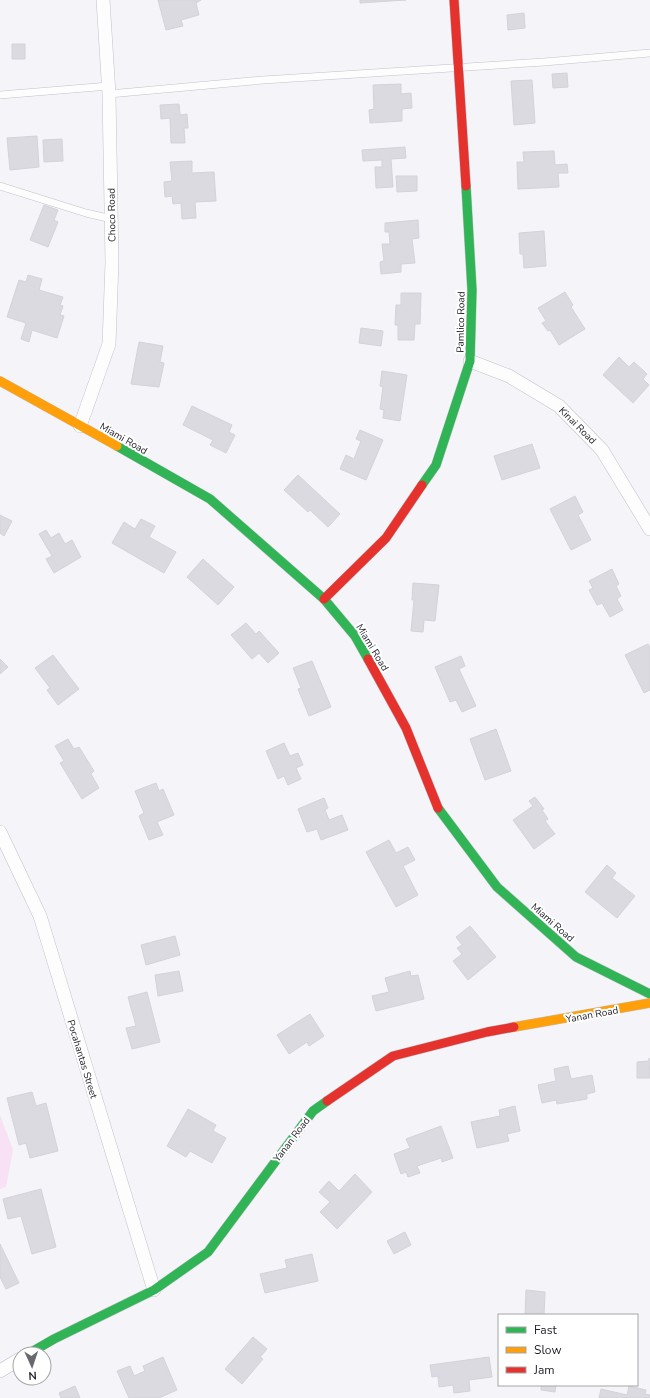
<svg xmlns="http://www.w3.org/2000/svg" width="650" height="1398" viewBox="0 0 650 1398" font-family="'Nunito Sans',sans-serif">
  <style>
    .green { fill: #f8e1f4 }
    .building { fill: #dcdae1; stroke: #d5d2d9 }
    .lines { fill: none; stroke-linecap: round; stroke-linejoin: round }
    .lane-casing { stroke: #c1c2c9; stroke-width: 8 }
    .street-casing { stroke: #c1c2c9; stroke-width: 14 }
    .fast-casing { stroke: #c1c2c9; stroke-width: 10 }
    .slow-casing { stroke: #c1c2c9; stroke-width: 10 }
    .jam-casing { stroke: #c1c2c9; stroke-width: 10 }
    .lane { stroke: #fdfdfe; stroke-width: 7 }
    .street { stroke: #fdfdfe; stroke-width: 13 }
    .fast { stroke: #30b455; stroke-width: 9 }
    .slow { stroke: #ff9f0a; stroke-width: 9 }
    .jam { stroke: #e5322d; stroke-width: 9 }
    .labels { text-anchor: middle; stroke-width: 4; stroke-linejoin: round; paint-order: stroke }
    .street-label { font-size: 10px; fill: #1d1d26; stroke: #fff }
  </style>
  <rect width="100%" height="100%" fill="#f4f4f9"/>
  <path class="green" d="M0 1115 13 1150 6 1187 0 1189Z"/>
  <path class="building" d="M158 0H201L196 3 199 15 181 20 183 26 166 30Z
    M360 0H406L360 3Z
    M524 13 525 28 508 30 507 15Z
    M12 44H25V59H12Z
    M567 73 568 87 553 88 552 74Z
    M532 80 535 123 514 125 511 81Z
    M401 84V94L411 93 412 108 402 109V121L370 123 369 110 374 109 373 85Z
    M179 104 180 115 187 114 188 128H184L185 143H171L170 118 161 119 160 105Z
    M37 136 39 167 10 170 7 138Z
    M62 139 63 161 44 162 43 140Z
    M405 147 406 158 391 159 393 187 376 188 375 167H382V160L363 161 362 150Z
    M554 151 555 165 567 164 568 173H558L559 187 518 189 517 162H524L523 152Z
    M192 161V173L214 172 216 201 195 202 196 218 182 219 181 203 173 204 172 196 165 197 164 182 172 181 170 162Z
    M396 176H417V191L397 192Z
    M44 205 58 210 54 220 58 222 48 247 30 240Z
    M418 220 419 238 412 239 415 263 401 264V272L381 274 380 262 384 261 382 244H390L389 232H385V223Z
    M544 231 546 266 524 268 523 254H520L519 233Z
    M28 275 42 279 39 290 63 297 60 305 63 306 60 315 64 316 57 338 32 330 29 342 21 339 26 323 7 317 19 280 26 282Z
    M565 292 573 305 571 307 585 329 559 345 550 330 548 331 542 323 546 321 538 308Z
    M401 293H421L420 324H415L414 340H398V325H395L396 305H401Z
    M361 328 383 331 381 346 359 343Z
    M139 342 163 346 160 362 164 363 159 387 131 384Z
    M619 357 629 367 634 362 647 374 643 379 649 385 633 403 603 375Z
    M382 371 407 375 400 421 383 418 384 410 380 409 383 387 380 386Z
    M192 406 232 425 229 432 235 435 226 453 210 445 213 440 183 425Z
    M360 430 383 440 366 480 340 469 346 455 354 459 361 441 356 439Z
    M532 444 540 468 502 480 494 456Z
    M298 475 340 514 328 527 310 510 308 512 284 490Z
    M575 496 583 512 578 515 591 540 571 550 550 509Z
    M0 515 12 521 4 536 0 533Z
    M141 519 155 526 149 537 176 552 164 573 112 543 124 522 135 529Z
    M46 530 51 538 59 533 65 544 72 540 81 557 54 573 46 559 52 556 39 534Z
    M203 559 234 587 218 605 187 577Z
    M612 569 619 584 616 586 621 596 617 599 623 610 610 617 602 603 597 605 589 590 593 588 589 581Z
    M413 583 439 585 435 621 424 620 423 632 411 631 414 600H412Z
    M246 623 256 634 259 631 279 653 268 663 259 653 252 659 231 635Z
    M648 644 650 648V690L644 693 625 655Z
    M53 655 79 689 58 705 47 690 50 688 35 668Z
    M461 656 465 666 459 669 476 706 462 712 456 700 450 702 435 667Z
    M0 659 8 667 0 674Z
    M312 661 331 707 309 716 298 689 301 688 293 668Z
    M496 729 511 771 485 780 470 739Z
    M68 739 74 749 79 747 94 771 91 774 99 788 82 799 60 763 64 761 55 746Z
    M284 743 290 756 298 753 303 765 296 768 301 779 288 785 284 776 278 779 266 751Z
    M156 783 159 791 163 789 174 815 157 822 163 835 149 840 139 816 144 813 135 791Z
    M535 797 544 809 542 810 548 819 545 821 555 834 534 849 513 820 533 806 529 801Z
    M324 798 328 808 325 810 329 820 342 815 348 830 321 840 317 829 307 832 298 809Z
    M389 840 396 853 408 847 415 860 403 866 418 895 396 907 366 852Z
    M607 865 616 873 612 878 635 896 617 918 585 892Z
    M470 926 496 957 468 980 453 961 462 954 457 948 462 945 456 937Z
    M175 936 180 955 146 965 141 945Z
    M179 971 183 991 158 996 155 975Z
    M410 971 411 976 418 975 424 999 376 1011 372 996 389 992 385 978Z
    M147 992 160 1042 132 1049 126 1028 136 1026 128 997Z
    M310 1014 324 1036 309 1046 307 1042 289 1054 277 1035Z
    M649 1058 650 1078H637V1062L649 1061Z
    M568 1066 571 1079 592 1075 595 1092 587 1094V1099L557 1104 556 1100 542 1103 538 1085 556 1081 554 1069Z
    M32 1092 36 1106 46 1103 58 1151 30 1158 26 1143 19 1145 7 1098Z
    M515 1106 520 1131 507 1134 509 1141 477 1148 471 1122 500 1116 499 1110Z
    M188 1109 216 1125 213 1131 226 1138 212 1163 190 1151 186 1157 167 1146Z
    M441 1126 453 1158 442 1162 441 1158 417 1166 420 1173 408 1177 406 1172 401 1174 394 1154 410 1148 406 1139Z
    M355 1174 372 1192 337 1229 320 1212 330 1202 319 1192 329 1181 339 1191Z
    M41 1189 56 1247 32 1254 21 1216 8 1219 3 1199Z
    M405 1232 411 1245 394 1254 387 1241Z
    M0 1244 19 1283 6 1289 0 1277Z
    M312 1254 318 1281 265 1293 260 1274 287 1268 285 1260Z
    M526 1290 545 1292 544 1315H525Z
    M253 1337 267 1349 260 1357 263 1359 242 1384 225 1369Z
    M163 1357 177 1390 159 1398H129L117 1371 130 1366 134 1376 145 1371 143 1366Z
    M489 1357 492 1377 469 1380 470 1391 454 1393 453 1385 439 1387 438 1376 432 1377 430 1365Z
    M541 1385H556L555 1392 541 1390Z
    M75 1386 80 1398H61L59 1393Z
    M629 1386 646 1390 645 1394 650 1395V1398H599L601 1389 627 1395Z"/>
  <g class="lines">
    <g class="lane-casing">
      <path id="lane" d="M109 94 263 80 544 62 650 53
        M0 95 109 86
        M0 186 86 213 112 219"/>
    </g>
    <g class="street-casing">
      <path id="street" d="M470 361 509 376 559 406 602 450 650 529
        M80 426 109 344 112 262 109 94 103 0
        M0 832 40 916 154 1290
        M0 1371 20 1359"/>
    </g>
    <g class="fast-casing">
      <path id="fast" d="M117 446 210 499 324 599 355 636 368 659
        M422 485 436 465 470 361 472 290 466 186
        M438 808 497 887 576 957 650 994
        M28 1354 54 1339 154 1290 208 1252 313 1111 327 1101"/>
    </g>
    <g class="slow-casing">
      <path id="slow" d="M0 381 117 446
        M514 1027 650 1003"/>
    </g>
    <g class="jam-casing">
      <path id="jam" d="M454 0 466 186
        M324 599 386 538 422 485
        M368 659 406 728 438 808
        M327 1101 393 1056 487 1032 514 1027"/>
    </g>
    <use href="#lane" class="lane"/>
    <use href="#street" class="street"/>
    <use href="#fast" class="fast"/>
    <use href="#slow" class="slow"/>
    <use href="#jam" class="jam"/>
  </g>
  <g class="labels">
    <g class="street-label">
      <text transform="translate(111 215) rotate(-91)" y="4">Choco Road</text>
      <text transform="translate(460 322) rotate(-89)" y="4">Pamlico Road</text>
      <text transform="translate(578 425) rotate(45)" y="4">Kinai Road</text>
      <text transform="translate(124 438) rotate(30)" y="4">Miami Road</text>
      <text transform="translate(373 647) rotate(59)" y="4">Miami Road</text>
      <text transform="translate(553 922) rotate(41)" y="4">Miami Road</text>
      <text transform="translate(592 1014) rotate(-10)" y="4">Yanan Road</text>
      <text transform="translate(83 1059) rotate(73)" y="4">Pocahantas Street</text>
      <text transform="translate(291 1139) rotate(-53)" y="4">Yanan Road</text>
    </g>
  </g>
  <rect x="498" y="1314" width="140" height="72" fill="#ffffff" stroke="#a5a5a8"/>
  <rect x="506" y="1327" width="20" height="6" fill="#30b455" stroke="#a5a5a8"/>
  <text x="534" y="1334" font-size="12" fill="#1d1d26">Fast</text>
  <rect x="506" y="1347" width="20" height="6" fill="#ff9f0a" stroke="#a5a5a8"/>
  <text x="534" y="1354" font-size="12" fill="#1d1d26">Slow</text>
  <rect x="506" y="1367" width="20" height="6" fill="#e5322d" stroke="#a5a5a8"/>
  <text x="534" y="1374" font-size="12" fill="#1d1d26">Jam</text>
  <g transform="translate(32 1366) rotate(177)"><circle r="19" fill="#ffffff" stroke="#a5a5a8"/>
  <path d="M0-3L7 15L0 10L-7 15Z" fill="#686870"/>
  <text y="-6" font-size="11" font-weight="bold" text-anchor="middle" fill="#1d1d26">N</text>
  </g>
</svg>
